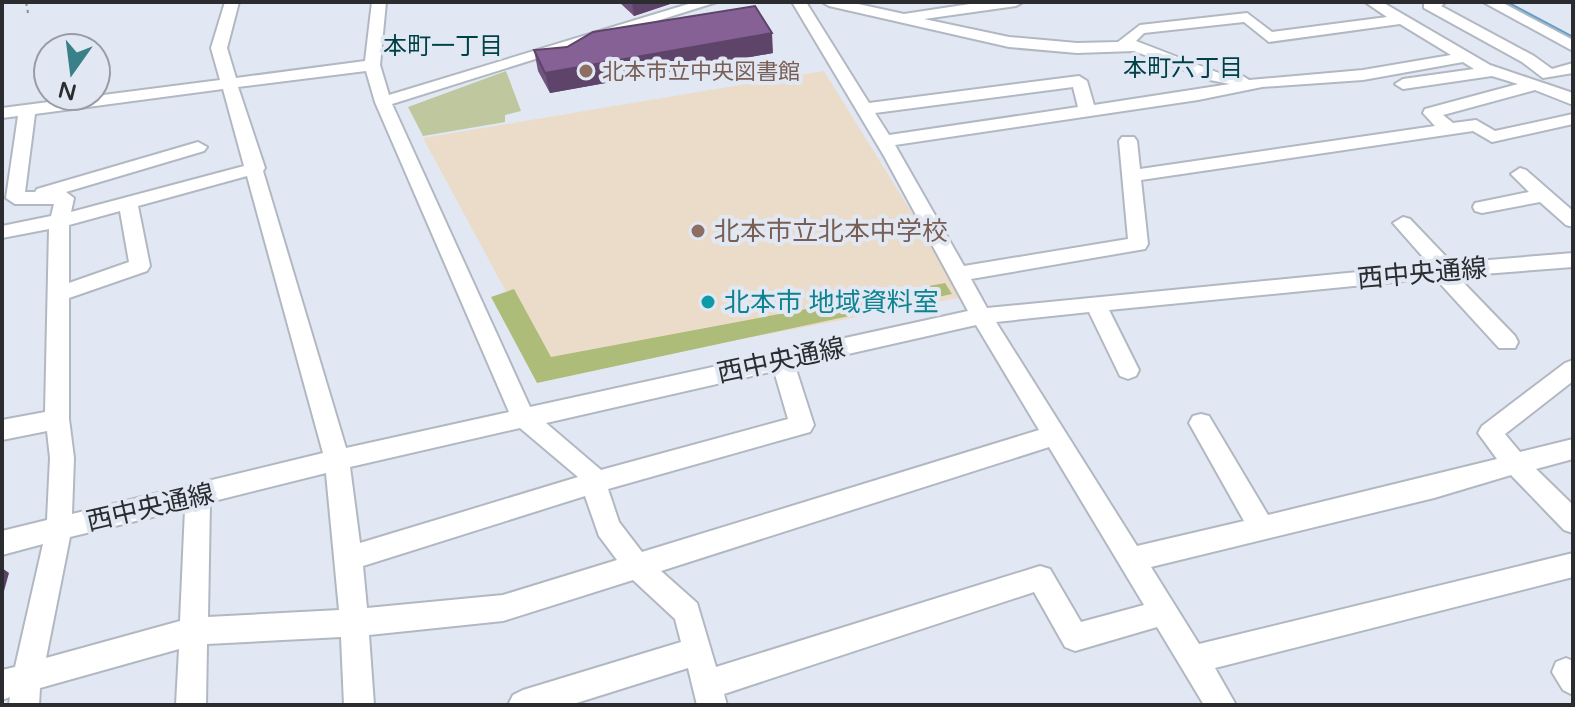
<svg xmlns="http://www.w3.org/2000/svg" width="1575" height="707" viewBox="0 0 1575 707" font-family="'Varela Round','Noto Sans JP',sans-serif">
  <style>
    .education { fill: #eadcc9 }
    .green { fill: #bec79e }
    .forest { fill: #aebc79 }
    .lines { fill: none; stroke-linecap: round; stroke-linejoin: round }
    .stream { stroke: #61a0ca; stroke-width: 4 }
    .minor-casing { stroke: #b2b8c2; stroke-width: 4 }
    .path { stroke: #898d94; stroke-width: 2; stroke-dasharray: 4 4; stroke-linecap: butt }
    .minor { fill: #fff; fill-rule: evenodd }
    .wall { fill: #735381 }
    .shaded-wall { fill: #5e4469 }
    .building { fill: #866196; stroke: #5e4469; stroke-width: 2 }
    .education-dot { fill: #8d6e63; stroke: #e2e8f3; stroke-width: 3 }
    .culture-dot { fill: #0f9aa8; stroke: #e2e8f3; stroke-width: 3 }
    .labels { text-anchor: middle; stroke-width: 8; stroke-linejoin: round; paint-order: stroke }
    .far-education-label { font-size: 22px; fill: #785e54; stroke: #e2e8f3; text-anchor: start }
    .far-neighbourhood-label { font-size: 24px; fill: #004148; stroke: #e2e8f3 }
    .education-label { font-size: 26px; fill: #785e54; stroke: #e2e8f3; text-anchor: start }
    .street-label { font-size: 26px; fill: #2a2c30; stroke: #e2e8f3 }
    .culture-label { font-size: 26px; fill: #0d838f; stroke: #e2e8f3; text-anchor: start }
  </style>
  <rect width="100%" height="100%" fill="#e2e8f3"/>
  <path class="education" d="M824 71 964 297 551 375 423 138Z"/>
  <path class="green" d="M506 71 521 111 505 115V122L423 136 408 107Z"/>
  <path class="forest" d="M945 283 952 294 537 383 491 297 514 289 551 357Z"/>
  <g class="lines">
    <path class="stream" d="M1505 2 1573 38"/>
    <g class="minor-casing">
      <path id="minor" d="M225 2H239L227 48 236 78 365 61 372 2H386L380 65 389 95 695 2H717L392 104 530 407 968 311 884 156 792 2H806L869 103 1079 76 1087 81 1094 105 1230 84 1210 80 1134 51 1077 53 1009 47 829 6 822 2H849L904 14 983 2H1023L1016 6 924 19 1009 37 1077 43 1118 42 1140 25 1247 13 1272 32 1387 17 1365 2H1382L1490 65 1573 93V105L1535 90 1443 115 1453 123 1476 120 1495 131 1573 114V124L1492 142 1473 131 1141 180 1148 244 1145 249 971 279 987 308 1430 265 1393 223 1403 217 1410 219 1452 263 1573 253V267L1457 276 1515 336 1518 342 1515 348H1499L1435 278 1109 310 1139 370 1136 376 1128 379 1120 376 1089 312 996 322 1137 546 1244 521 1189 423 1193 416 1201 414 1209 416 1268 515 1497 459 1478 433 1482 426 1565 363 1573 360V381L1505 434 1520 452 1573 439V459L1536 469 1573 505V533L1564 530 1511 475 1434 498 1151 567 1199 644 1573 553V577L1215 668 1236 705H1204L1157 627 1075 651 1065 647 1034 592 724 694 727 705H697L688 668 570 705H508L513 695 523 690 681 642 675 619 633 580 503 621 369 635 374 705H344L341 637 207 644 206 705H176L179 649 40 688 39 705H9L10 697 2 700V670L15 667 43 544 2 555V531L47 520 50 458 47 431 2 440V420L45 412 49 229 2 238V226L51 216 54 204H15L6 198 18 116 2 118V108L220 80 211 48ZM1244 22 1269 42 1400 24 1451 55 1363 70 1249 80 1241 75 1219 73 1136 41 1144 33ZM1463 62 1474 69 1403 79 1395 84 1403 89 1492 76 1518 84 1425 109 1423 113 1435 126 1140 169 1137 141 1134 137H1122L1119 141 1128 239 964 266 895 145 1198 100 1262 87 1363 80ZM366 71 375 102 509 412 346 448 263 171 265 168 238 87ZM1073 87 1078 107 889 135 875 113ZM223 89 244 166 71 212 74 198 66 192 204 151 207 147 198 142 37 189 35 192H25L35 114ZM247 176 323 453 72 514 74 458 69 419V298L147 271 150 266 138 206ZM120 211 129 262 69 283V225ZM976 325 1039 430 642 552 619 522 608 489 810 432 814 425 795 366ZM774 371 788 419 601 470 546 423ZM520 428 578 477 360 543 350 467ZM1049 447 1144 605 1081 622 1050 569 1040 566 716 667 697 603 661 571ZM326 473 339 610 208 617 210 502ZM585 496 599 536 617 560 503 595 367 608 363 566ZM185 509 180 621 46 658 70 537Z
        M1424 2H1446L1441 6 1534 56 1552 69 1573 63V73L1543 78 1522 62 1424 8Z
        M1483 2H1501L1573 40V51Z
        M1520 168 1526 170 1573 211V227L1566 225 1540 202 1482 213 1475 211 1473 207 1475 203 1529 192 1511 174Z
        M1566 658 1573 661V695L1563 690 1552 672 1556 662Z"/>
    </g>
    <path class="path" d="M26 2 28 13"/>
    <use href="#minor" class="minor"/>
  </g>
  <path class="wall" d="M619 2H670V4L634 16Z
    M534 50 773 53 550 93 538 71Z"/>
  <path class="shaded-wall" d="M632 2H670V4L634 16Z
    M772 33 773 53 550 93 545 73Z
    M2 568 9 573 4 591 2 592Z"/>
  <path class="building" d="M755 6 772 33 545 73 534 50 567 47 593 32Z"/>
  <g class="education-dot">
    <circle cx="586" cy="71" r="8"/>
    <circle cx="698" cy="231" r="8"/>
  </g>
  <circle class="culture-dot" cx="708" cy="302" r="8"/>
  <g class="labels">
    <g class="far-education-label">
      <text x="602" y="79">北本市立中央図書館</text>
    </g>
    <g class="far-neighbourhood-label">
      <text x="443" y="54">本町一丁目</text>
      <text x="1183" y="76">本町六丁目</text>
    </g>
    <g class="education-label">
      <text x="714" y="240">北本市立北本中学校</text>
    </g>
    <g class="street-label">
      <text transform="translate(1422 273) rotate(-5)" y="9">西中央通線</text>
      <text transform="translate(781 360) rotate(-12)" y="9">西中央通線</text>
      <text transform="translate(150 507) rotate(-13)" y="9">西中央通線</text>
    </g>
    <g class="culture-label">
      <text x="724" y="311">北本市 地域資料室</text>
    </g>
  </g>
  <rect width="1575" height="707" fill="none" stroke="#2a2c30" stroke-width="8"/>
  <g transform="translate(72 72) rotate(194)"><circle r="38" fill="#e2e8f3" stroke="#989da5" stroke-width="2"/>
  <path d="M0-6L14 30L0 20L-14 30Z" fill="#398089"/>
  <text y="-12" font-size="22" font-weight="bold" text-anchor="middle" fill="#2a2c30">N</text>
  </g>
</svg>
